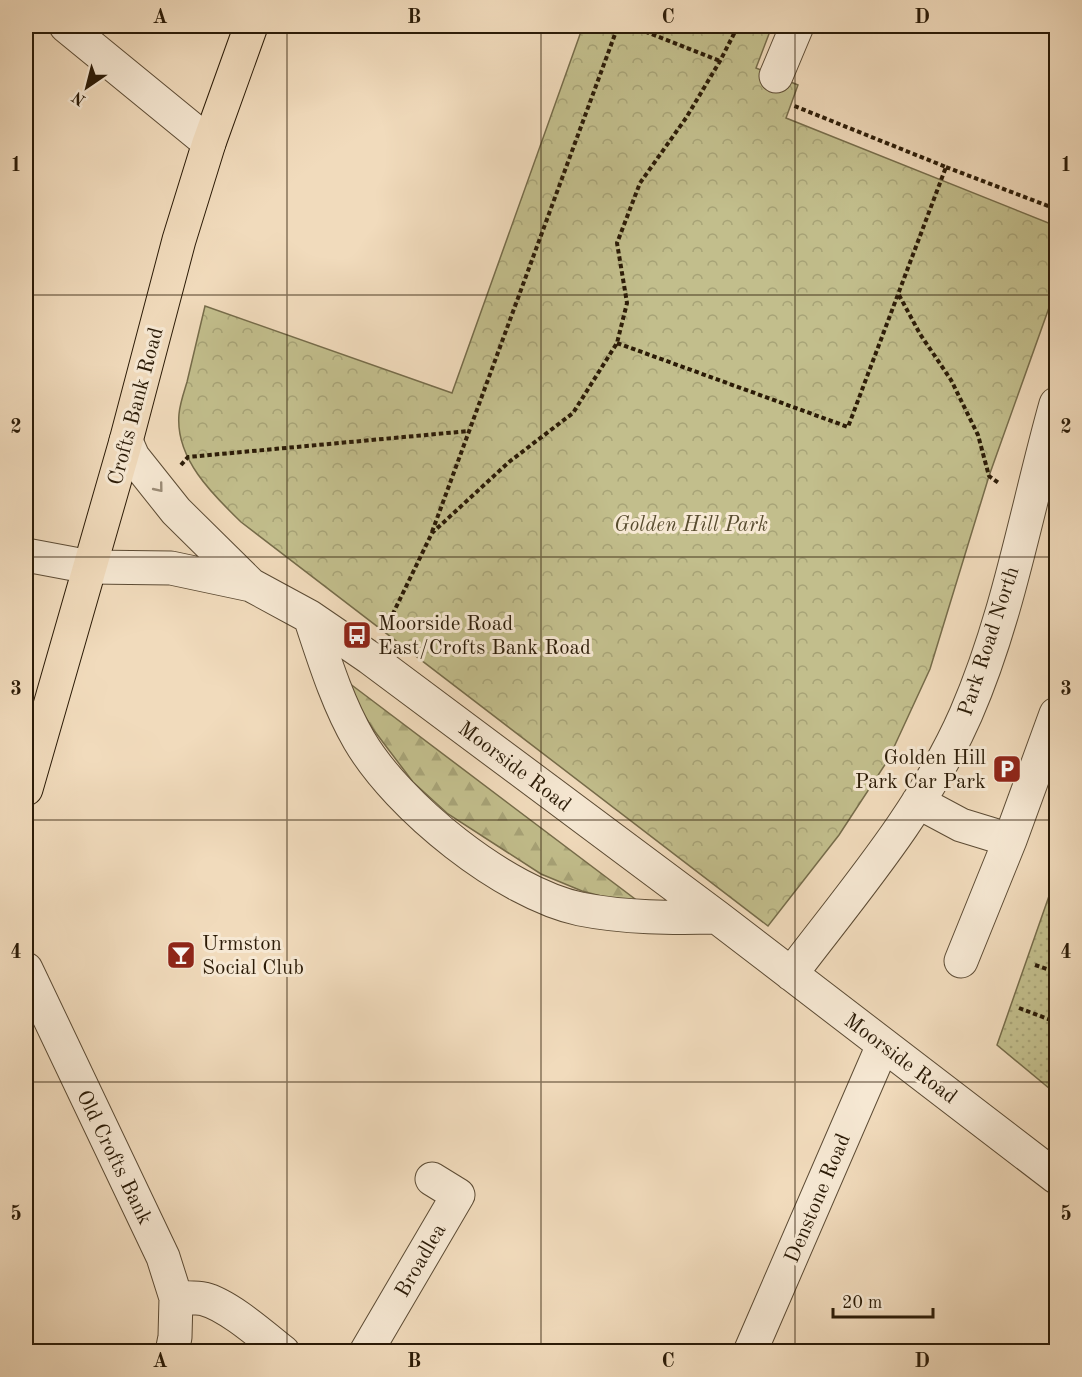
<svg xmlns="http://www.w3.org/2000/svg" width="1082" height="1377" viewBox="0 0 1082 1377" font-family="'Old Standard TT',serif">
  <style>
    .forest { fill: url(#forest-firs); stroke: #766c4a; stroke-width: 1.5 }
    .park { fill: url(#park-crowns); stroke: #766c4a; stroke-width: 1.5 }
    .garden { fill: url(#garden-dots); stroke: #766c4a; stroke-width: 1.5 }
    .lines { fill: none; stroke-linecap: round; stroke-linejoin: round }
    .minor-casing { stroke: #5c4b34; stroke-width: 35 }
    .major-casing { stroke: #2b1b07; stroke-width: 35 }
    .path { stroke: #2b1b07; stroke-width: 4; stroke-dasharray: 4.5 3; stroke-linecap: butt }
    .minor { stroke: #f6e8d3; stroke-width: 33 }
    .major { stroke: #f1dbbc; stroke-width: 33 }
    .oneway { stroke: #9b8c77 }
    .grid { fill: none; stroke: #2b1b07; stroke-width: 1.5; stroke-opacity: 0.55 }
    .labels { text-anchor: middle; stroke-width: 6; stroke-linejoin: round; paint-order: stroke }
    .street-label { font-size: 21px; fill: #2b1b07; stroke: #f6e8d3 }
    .park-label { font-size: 21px; font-style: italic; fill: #584c2f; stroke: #f6e8d3 }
    .poi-label { font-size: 21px; fill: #2b1b07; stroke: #f6e8d3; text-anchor: start }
    .neatline { fill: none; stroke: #2b1b07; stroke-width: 2 }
    .grid-label { font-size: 20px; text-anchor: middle; font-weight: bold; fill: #2b1b07 }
  </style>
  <defs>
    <pattern id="forest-firs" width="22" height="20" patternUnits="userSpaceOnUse" patternTransform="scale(1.5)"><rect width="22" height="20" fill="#c2be8c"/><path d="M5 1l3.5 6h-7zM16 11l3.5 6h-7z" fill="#a7a377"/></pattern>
    <pattern id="park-crowns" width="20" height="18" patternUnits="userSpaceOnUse" patternTransform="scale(1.5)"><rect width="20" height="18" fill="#c2be8c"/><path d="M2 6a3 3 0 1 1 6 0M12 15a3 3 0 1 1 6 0" fill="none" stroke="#a7a377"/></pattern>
    <pattern id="garden-dots" width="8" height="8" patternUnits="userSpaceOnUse" patternTransform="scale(1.5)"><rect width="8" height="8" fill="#c2be8c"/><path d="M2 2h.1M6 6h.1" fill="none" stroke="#a7a377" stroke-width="1.8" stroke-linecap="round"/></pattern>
  </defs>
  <rect width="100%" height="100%" fill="#f1dbbc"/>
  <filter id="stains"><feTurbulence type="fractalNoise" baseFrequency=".00333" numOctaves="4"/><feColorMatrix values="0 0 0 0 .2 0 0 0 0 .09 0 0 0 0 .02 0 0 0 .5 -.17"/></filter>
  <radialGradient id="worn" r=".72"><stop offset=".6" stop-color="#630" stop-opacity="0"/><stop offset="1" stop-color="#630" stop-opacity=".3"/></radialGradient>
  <path class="forest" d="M349 683 639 902 635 905 582 891 541 874 448 814 413 782 373 729 355 701Z"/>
  <path class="park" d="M583 26H772L756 68 798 85 786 118 1056 226V288L989 476 930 669 888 760 839 835 768 926 241 522C212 494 175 458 179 414 180 403 184 392 187 382 193 357 199 331 205 306L452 393Z"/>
  <path class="garden" d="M1056 876V1094L997 1045Z"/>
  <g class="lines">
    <g class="minor-casing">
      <path id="minor" d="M66 26 209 143
        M776 76 797 26
        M126 441 133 457 176 511 251 585
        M26 555 90 567 171 568 251 585 310 617 370 658 717 917 1056 1177
        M310 617C324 659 337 702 359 740 398 807 505 893 580 909 625 918 672 918 717 917
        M918 802 961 825 1010 840
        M961 961 1010 840 1056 714
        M26 969 163 1257 176 1298 175 1337 172 1352
        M791 974C854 891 924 810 966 714 1009 615 1027 507 1056 404
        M176 1298C186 1298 195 1297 204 1299 228 1305 263 1336 283 1352
        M366 1352 458 1195 432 1179
        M750 1352 883 1045"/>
    </g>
    <g class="major-casing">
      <path id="major" d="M26 789 126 441 179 240 209 143 251 26"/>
    </g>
    <path class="path" d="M631 26 720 61
      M946 167 1056 209
      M899 295 920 334 951 380 978 435 989 476 1000 484
      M617 343 848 427 946 167 792 105
      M181 465 188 457 469 431
      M432 532 618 26
      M386 628 432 533 509 462 573 413 617 343 627 303 617 243 640 183 686 118 720 61 738 26
      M1049 926 1056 929
      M1035 965 1056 972
      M1019 1008 1056 1022"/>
    <use href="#minor" class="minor"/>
    <use href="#major" class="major"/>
  </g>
  <defs><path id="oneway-chevron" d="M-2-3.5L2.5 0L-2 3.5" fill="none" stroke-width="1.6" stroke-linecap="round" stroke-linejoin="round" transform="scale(1.5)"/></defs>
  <use class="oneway" href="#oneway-chevron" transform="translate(159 488) rotate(51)"/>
  <path class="grid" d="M287 26V1352M541 26V1352M795 26V1352M26 295H1056M26 557H1056M26 820H1056M26 1082H1056"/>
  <defs>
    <g id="bus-square" transform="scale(1.5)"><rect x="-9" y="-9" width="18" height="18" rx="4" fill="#8f2418" stroke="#f6e8d3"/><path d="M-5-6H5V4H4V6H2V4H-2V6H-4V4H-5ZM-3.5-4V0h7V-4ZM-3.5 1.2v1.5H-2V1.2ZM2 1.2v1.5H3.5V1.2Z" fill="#fff"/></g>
    <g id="parking-square" transform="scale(1.5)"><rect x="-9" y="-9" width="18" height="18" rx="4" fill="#8f2418" stroke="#f6e8d3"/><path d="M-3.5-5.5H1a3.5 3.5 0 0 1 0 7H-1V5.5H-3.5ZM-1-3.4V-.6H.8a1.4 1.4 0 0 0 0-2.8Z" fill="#fff"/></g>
    <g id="bar-square" transform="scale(1.5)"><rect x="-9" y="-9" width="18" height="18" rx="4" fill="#8f2418" stroke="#f6e8d3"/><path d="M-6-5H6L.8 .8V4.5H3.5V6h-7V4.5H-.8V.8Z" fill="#fff"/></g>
  </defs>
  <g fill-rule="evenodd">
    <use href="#bus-square" x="357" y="635"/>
    <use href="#parking-square" x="1007" y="769"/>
    <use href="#bar-square" x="181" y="955"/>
  </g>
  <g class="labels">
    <g class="street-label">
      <text transform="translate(135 406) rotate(-75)" y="7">Crofts Bank Road</text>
      <text transform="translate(988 641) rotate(-72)" y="7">Park Road North</text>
      <text transform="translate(515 766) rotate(37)" y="7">Moorside Road</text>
      <text transform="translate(901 1058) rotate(37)" y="7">Moorside Road</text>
      <text transform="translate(115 1157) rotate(64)" y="7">Old Crofts Bank</text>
      <text transform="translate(817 1198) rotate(-67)" y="7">Denstone Road</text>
      <text transform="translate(420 1260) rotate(-60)" y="7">Broadlea</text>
    </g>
    <g class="park-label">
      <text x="691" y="531">Golden Hill Park</text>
    </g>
    <g class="poi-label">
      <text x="378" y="630">Moorside Road<tspan x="378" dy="24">East/Crofts Bank Road</tspan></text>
      <text x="986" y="764" text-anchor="end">Golden Hill<tspan x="986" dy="24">Park Car Park</tspan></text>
      <text x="202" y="950">Urmston<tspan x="202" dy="24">Social Club</tspan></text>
    </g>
  </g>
  <rect width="1082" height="1377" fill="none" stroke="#f1dbbc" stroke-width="66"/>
  <g transform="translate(87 87) rotate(215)" stroke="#f6e8d3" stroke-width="4.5" paint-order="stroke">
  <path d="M0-4.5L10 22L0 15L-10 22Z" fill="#2b1b07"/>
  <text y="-9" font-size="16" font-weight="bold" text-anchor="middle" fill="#2b1b07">N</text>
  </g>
  <path d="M833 1308v9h100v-9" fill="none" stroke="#2b1b07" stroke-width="3"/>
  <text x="842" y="1308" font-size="18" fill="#2b1b07" stroke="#f6e8d3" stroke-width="4.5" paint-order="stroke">20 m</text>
  <rect x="33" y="33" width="1016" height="1311" class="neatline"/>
  <g class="grid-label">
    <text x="160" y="23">A</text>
    <text x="414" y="23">B</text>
    <text x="668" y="23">C</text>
    <text x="922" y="23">D</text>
    <text x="16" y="171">1</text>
    <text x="1066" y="171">1</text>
    <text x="16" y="433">2</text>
    <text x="1066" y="433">2</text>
    <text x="16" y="695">3</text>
    <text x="1066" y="695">3</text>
    <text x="16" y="958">4</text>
    <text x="1066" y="958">4</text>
    <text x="16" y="1220">5</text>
    <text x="1066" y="1220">5</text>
    <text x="160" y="1367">A</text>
    <text x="414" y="1367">B</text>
    <text x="668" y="1367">C</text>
    <text x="922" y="1367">D</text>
  </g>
  <rect width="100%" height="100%" filter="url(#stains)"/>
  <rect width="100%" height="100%" fill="url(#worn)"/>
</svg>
